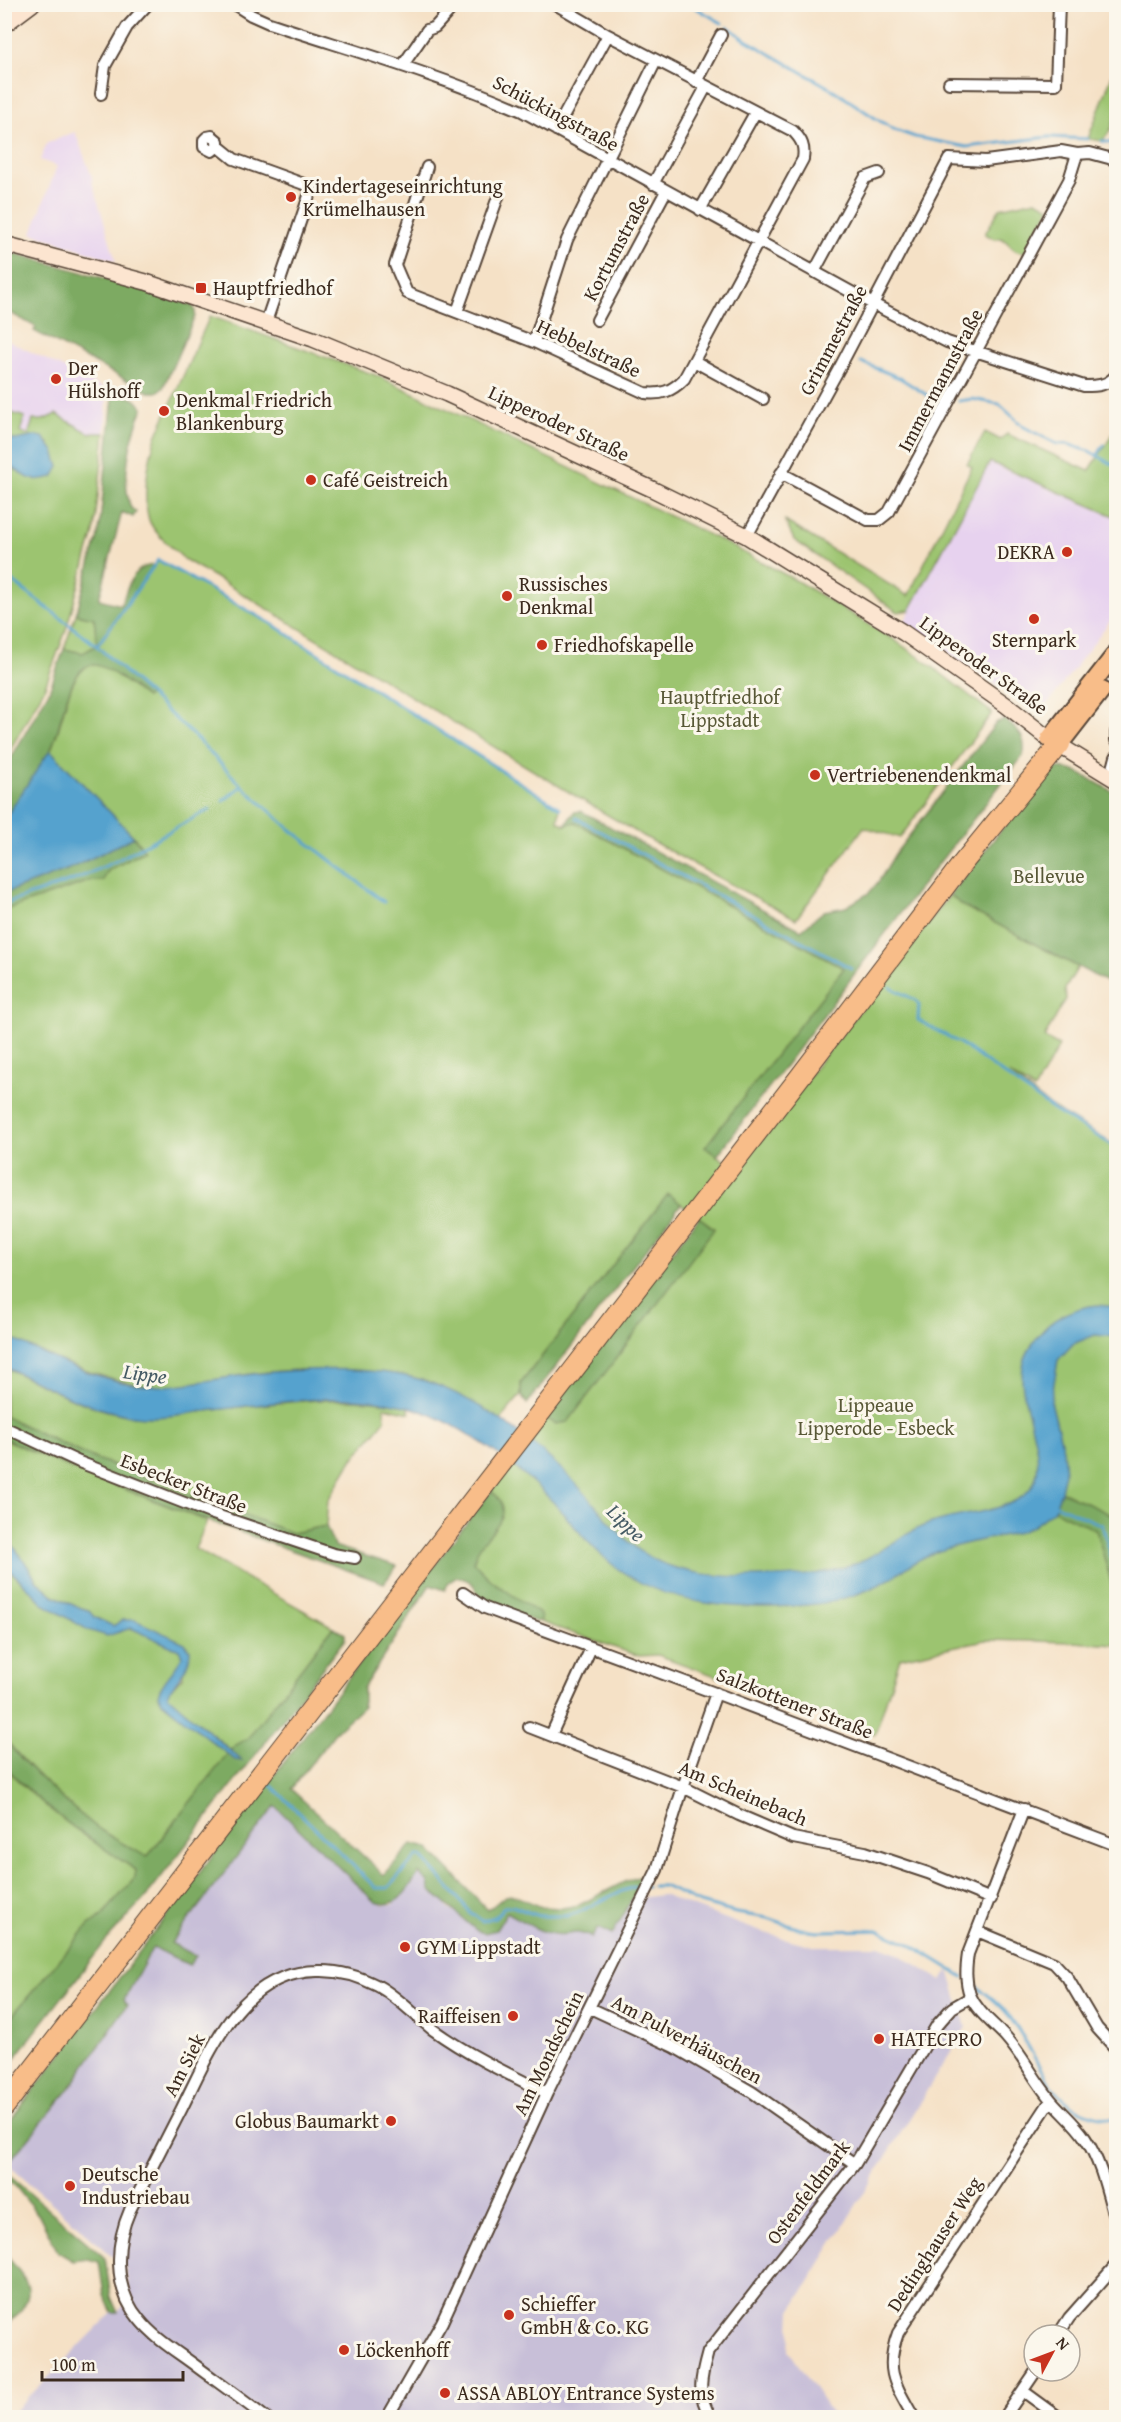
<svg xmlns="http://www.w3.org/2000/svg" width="1121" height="2422" viewBox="0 0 1121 2422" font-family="'Gentium Book Plus',serif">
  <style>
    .built { fill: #e7d2ef }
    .industrial { fill: #c8bfd8 }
    .green { fill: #9cc46f; stroke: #6c7746; stroke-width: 1.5 }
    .forest { fill: #7daa62; stroke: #5c6a40; stroke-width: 1.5 }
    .water { fill: #55a2ce; stroke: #486676; stroke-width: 1.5 }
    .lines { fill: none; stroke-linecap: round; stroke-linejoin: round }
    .stream { stroke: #55a2ce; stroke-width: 3 }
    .street-casing { stroke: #574537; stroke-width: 14 }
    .secondary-casing { stroke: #574537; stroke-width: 18 }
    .primary-casing { stroke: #574537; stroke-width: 20 }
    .highway-casing { stroke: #574537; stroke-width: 22 }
    .street { stroke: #fff; stroke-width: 10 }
    .secondary { stroke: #fce5d0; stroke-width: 15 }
    .primary { stroke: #f8bd89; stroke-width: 16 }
    .highway { stroke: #f8bd89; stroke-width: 20 }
    .poi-dot { fill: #c8321e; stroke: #fbf7ec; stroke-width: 2 }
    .labels { text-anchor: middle; stroke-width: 6; stroke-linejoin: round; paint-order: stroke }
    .street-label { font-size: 20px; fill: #3b2a1e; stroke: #fbf7ec }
    .poi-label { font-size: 20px; fill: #3b2a1e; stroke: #fbf7ec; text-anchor: start }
    .park-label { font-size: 20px; fill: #585836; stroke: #fbf7ec }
    .water-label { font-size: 21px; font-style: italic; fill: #455a64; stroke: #fbf7ec }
  </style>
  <rect width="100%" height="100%" fill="#fbf7ec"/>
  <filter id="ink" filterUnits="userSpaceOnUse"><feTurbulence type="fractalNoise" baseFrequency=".0167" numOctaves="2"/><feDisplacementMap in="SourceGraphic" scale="12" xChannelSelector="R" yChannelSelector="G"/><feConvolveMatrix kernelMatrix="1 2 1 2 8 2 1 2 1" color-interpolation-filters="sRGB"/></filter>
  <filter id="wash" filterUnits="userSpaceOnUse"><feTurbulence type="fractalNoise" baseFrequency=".008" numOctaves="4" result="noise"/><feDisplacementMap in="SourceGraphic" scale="24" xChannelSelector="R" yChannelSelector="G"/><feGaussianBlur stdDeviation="1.35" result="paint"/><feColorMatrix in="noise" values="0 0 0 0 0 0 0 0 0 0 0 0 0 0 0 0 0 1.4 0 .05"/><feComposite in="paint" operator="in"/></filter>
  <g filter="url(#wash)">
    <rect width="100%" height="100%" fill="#f5e1c6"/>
    <path class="built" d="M75 132 92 177V182L116 261 32 233 57 166 40 160 47 143Z
      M5 339 107 390 105 433H89L56 414 43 420 28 435 20 433 25 417 5 411Z
      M990 463 1116 518V613L1041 713 903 624Z"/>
    <path class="industrial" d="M275 1806 375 1902 384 1905 393 1904 418 1873 429 1882 449 1909 465 1919 476 1930 506 1912 544 1932 557 1935 577 1931 591 1937 598 1928 613 1934 632 1899 662 1895 761 1932 813 1946H879L895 1952 942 1981 949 1970 966 2027 791 2311 789 2351 834 2417H9L112 2313 118 2312 131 2298 125 2267 7 2164 68 2091 127 2006 124 2000 153 1946 189 1965 171 1943Z"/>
    <path class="green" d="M1116 65C1117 91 1121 124 1102 141L1088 139Z
      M1036 200 1050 207 1025 252C1012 253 1010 242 1001 238L995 239 985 234 1000 208Z
      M210 316 378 376 728 544 797 581 891 638 925 661 992 713 900 838 864 827 796 919C744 891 691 864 640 834 487 745 337 649 184 559 173 548 154 534 149 520 142 495 148 463 155 439Z
      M5 411 25 417 20 432 28 435 33 420H43L56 414 89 433H105L94 532 65 633 44 689 5 759V462L14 470 59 467 49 443 36 436 16 440 5 438Z
      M1116 429V517L990 462 910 610 898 612 794 540 785 521 908 596 972 467 967 464 985 432 1001 440 1007 434 1089 471Z
      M158 560 272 624 560 808 558 821 565 825 575 822 845 968 705 1147 736 1169 950 895 963 906 1078 967 1065 989 1066 999 1044 1038 1059 1046 1034 1090 1009 1074 1051 1107 1116 1146V1645L1073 1642 985 1640 900 1658 875 1734 658 1655 639 1656 520 1615 498 1585 466 1561 496 1495 491 1491 545 1418 555 1423 714 1228 668 1195 521 1383V1395L499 1421C475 1405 451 1389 423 1380 379 1367 296 1368 250 1374 214 1379 174 1390 137 1384 91 1377 46 1355 5 1335V910L90 881H104L105 875 109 870 145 851 134 837 50 750C53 742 58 733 60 724 65 707 74 657 100 665 110 668 135 690 146 698L149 695 83 653 64 649 76 614 94 618 98 645Z
      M4 1367C46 1386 90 1412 136 1416 162 1418 188 1413 213 1410 279 1403 343 1393 408 1406L410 1413 384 1407 385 1420 350 1463 328 1500 326 1526 292 1533 83 1454 5 1416Z
      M4 1439 77 1471 207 1521 195 1549 333 1627 247 1740 231 1750 167 1696 170 1690 182 1677 190 1650 123 1620 113 1626 94 1617 88 1610 75 1606 53 1595 37 1581 23 1559 5 1535Z
      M4 1565 45 1605 116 1633 131 1628 179 1650 182 1656 180 1663 160 1689 162 1702 228 1754 147 1858C130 1847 111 1838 95 1826 62 1800 31 1771 5 1739Z
      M4 1766C42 1808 89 1839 136 1870L135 1878 102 1916 89 1925 5 2024Z"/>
    <path class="forest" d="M5 251 118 282 192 305 195 310V316L163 388 157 392H149L34 331 36 327 5 310Z
      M114 388 136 400 143 408C131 435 120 480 131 508L136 512 133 517 122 512 99 599 121 605C128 587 132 565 155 565L98 646 149 695 146 698C134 689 106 663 92 665 67 667 61 731 51 749 37 772 20 796 5 818V769L49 691 64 649 83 653 97 645 94 618 76 614 99 532Z
      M1005 720C1018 731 1028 738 1023 756L921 886 717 1156 705 1147 844 968 575 822 565 825 574 812 581 811 801 930 824 911 846 907 869 893 879 881 895 854 997 722Z
      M1059 768 1075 771 1116 793V987L963 906 950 895 1047 772Z
      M134 837 145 851 109 870 105 875 104 881H90L5 910V893L74 867Z
      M668 1194 681 1204 527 1404 521 1395V1383Z
      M699 1217 714 1229 568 1422 555 1424 545 1417Z
      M4 1416 83 1454 292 1533 326 1526 334 1546 397 1566 384 1583C256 1538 128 1494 5 1439Z
      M491 1491C526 1518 475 1535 474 1563L492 1581 540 1614 541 1620 536 1622C521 1616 502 1612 487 1604 473 1595 482 1582 457 1577L449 1582 445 1590 430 1585 363 1688V1707L338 1729 291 1789 384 1875 412 1844 428 1848 488 1910 505 1896 513 1895 542 1907 562 1908 579 1905 624 1882 638 1877 643 1879 612 1935 598 1928 592 1937C570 1928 572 1937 555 1934 538 1932 521 1920 507 1912L496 1930 484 1933 476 1930 430 1890 429 1882 419 1873C407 1890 398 1910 375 1902L275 1806 171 1943 196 1956 189 1965 153 1947 124 2000 127 2005 68 2091 7 2164 5 2163 4 2129Z
      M1061 1491 1116 1517V1621L1112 1585 1096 1530 1054 1510Z
      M333 1627 345 1634V1639L145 1898 105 1942 5 2071V2024L89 1925 102 1916 135 1878 136 1870C89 1839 42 1808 5 1766L4 1739C31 1771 62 1800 95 1826 111 1838 130 1847 147 1857L234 1746 247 1739Z
      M5 2172 105 2258 111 2297 118 2313H112L104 2295 99 2262 88 2259 73 2261 58 2252 40 2217 16 2187 5 2178Z
      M4 2253C33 2286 39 2294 5 2328Z"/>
    <path class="water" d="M36 436 43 437 54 451 59 467 53 477C25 484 26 475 5 462V438L16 440Z
      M50 750 134 837 74 867 5 893V818Z
      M1098 1305 1116 1307V1337L1095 1335 1073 1344 1058 1360 1051 1401 1063 1449 1065 1473 1061 1491 1054 1510 1033 1526 1020 1532C992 1538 961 1543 934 1553 915 1559 903 1572 886 1581 863 1594 833 1603 807 1605 746 1610 676 1608 624 1573 596 1555 575 1526 553 1502 520 1467 453 1417 405 1406 341 1390 271 1404 206 1411 182 1414 158 1419 134 1416 88 1410 46 1386 5 1367V1335C46 1355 92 1379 138 1385 176 1389 216 1378 253 1374 302 1368 375 1366 422 1380 478 1397 540 1445 579 1487 601 1510 622 1542 651 1558 684 1575 721 1577 757 1577 789 1577 820 1576 851 1565 877 1556 898 1537 923 1526 952 1514 997 1513 1020 1498 1059 1474 1021 1413 1022 1377 1022 1359 1032 1342 1044 1329 1059 1314 1078 1307 1098 1305Z
      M5 1535 23 1559 37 1581 53 1595 75 1606 88 1610 94 1617 113 1626 123 1620H135L185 1643 190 1650C191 1670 174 1679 168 1696L242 1761 235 1760 162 1702 158 1695C162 1680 177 1670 182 1656L179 1650 131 1628 107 1636 88 1630 45 1605 5 1565Z"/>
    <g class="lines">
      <path class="stream" d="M689 4 722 23
        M728 27 746 40 835 91 875 118 895 130 915 137 967 147 1049 137 1088 139
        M1102 141 1116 144
        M861 362 900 378 930 397 941 398
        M959 401 972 399 999 404 1024 427 1057 444H1067L1089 451 1116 466
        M1097 456 1104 445
        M4 575 97 646 198 740 242 786 290 829 384 902
        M97 646 158 560 272 624 560 808
        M223 801 242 786
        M576 818 851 968
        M4 904 74 880 114 862 210 809
        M890 987 915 1000 919 1004 918 1020 961 1044 1055 1111 1116 1147
        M1055 1504 1102 1525 1116 1571
        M270 1784 376 1888H388L417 1856H421L471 1913 482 1921 495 1917 504 1907 512 1906 539 1916H567L579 1912 617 1893 634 1887H647
        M653 1886H664L700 1903 736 1913 768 1918 800 1929 819 1931 878 1930 910 1944 963 1977
        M971 1982C984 1992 999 2002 1009 2016 1043 2060 1047 2115 1116 2119"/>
    </g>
  </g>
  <g filter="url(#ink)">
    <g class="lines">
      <g class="street-casing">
        <path id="street" d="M234 4 251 15 269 23C354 51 440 75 522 111L873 304 947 342 1084 386C1096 386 1108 386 1116 375
          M403 65 427 30 435 27 452 8V4
          M696 82 721 35
          M949 83 1056 84 1059 4
          M101 94 105 66 127 27 148 4
          M556 130 608 35
          M218 146 212 151 204 147V140L207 137 212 136 218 141V146L234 159 312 187 266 322
          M427 167 395 265 407 293 534 342 645 393C662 395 672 391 684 379L803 159C805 147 802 140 793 131L608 35 555 4
          M653 184 706 87
          M700 210 755 113
          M814 272 865 178 879 173
          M457 312 498 197
          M597 320 666 191
          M534 342 567 240 656 61
          M694 361 763 399
          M781 473 868 520H879L889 512 1069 180 1077 154
          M747 536 841 365 949 159 986 161 1061 151 1077 154 1090 153 1116 160
          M1116 732V740
          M1111 776 1116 757
          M4 1427 79 1462 210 1513 333 1554 355 1558
          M463 1593 485 1608 723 1696 1116 1845
          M529 1727 683 1787 739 1815 793 1838 865 1852 928 1873 991 1899
          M551 1735 591 1648
          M1024 1809 968 1954C966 1968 965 1981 970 1995 977 2012 993 2023 1006 2037 1023 2056 1034 2080 1051 2100 1062 2113 1075 2123 1085 2138 1102 2163 1108 2196 1116 2224
          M977 1931 1054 1963 1067 1977 1097 2028 1116 2049
          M590 2008 674 2047 752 2092 855 2164
          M1058 2335 1069 2318 1116 2265
          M1023 2391 1060 2418
          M266 2418C243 2400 219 2383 196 2366 176 2351 154 2338 139 2319 113 2288 115 2244 130 2210 147 2176 165 2142 182 2108 211 2049 241 1972 317 1971 340 1970 359 1976 378 1986 398 1997 414 2015 432 2029 468 2055 508 2074 547 2093
          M387 2418 442 2322 547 2093 657 1870 683 1787 716 1693
          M711 2418C696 2393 701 2377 708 2352L855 2164 937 2025 952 2008 971 1997
          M914 2418C895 2384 884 2371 898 2333L1051 2100
          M1004 2418 1036 2371"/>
      </g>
      <g class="secondary-casing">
        <path id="secondary" d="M4 25 32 4
          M4 244 146 282 313 339 447 394 652 489 747 536 904 633 1006 705 1049 739 1116 780"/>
      </g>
      <g class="primary-casing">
        <path id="primary" d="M1049 739 1116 653
          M1060 744 1102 690"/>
      </g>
      <g class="highway-casing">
        <path id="highway" d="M4 2107 799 1078 962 864 1060 744"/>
      </g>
      <use href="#street" class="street"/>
      <use href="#secondary" class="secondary"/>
      <use href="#primary" class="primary"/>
      <use href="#highway" class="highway"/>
    </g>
  </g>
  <g class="poi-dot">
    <circle cx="291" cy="197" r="6"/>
    <rect x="195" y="282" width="12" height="12" rx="3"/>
    <circle cx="56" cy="379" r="6"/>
    <circle cx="164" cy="411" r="6"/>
    <circle cx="311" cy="480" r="6"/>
    <circle cx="1067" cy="552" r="6"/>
    <circle cx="507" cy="596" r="6"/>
    <circle cx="1034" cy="619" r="6"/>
    <circle cx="542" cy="645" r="6"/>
    <circle cx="815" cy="775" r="6"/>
    <circle cx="405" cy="1947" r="6"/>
    <circle cx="513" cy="2016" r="6"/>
    <circle cx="879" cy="2039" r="6"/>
    <circle cx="391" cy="2121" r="6"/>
    <circle cx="70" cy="2186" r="6"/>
    <circle cx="509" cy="2315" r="6"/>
    <circle cx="344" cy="2350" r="6"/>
    <circle cx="445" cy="2393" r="6"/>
  </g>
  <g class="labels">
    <g class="street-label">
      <text transform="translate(556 113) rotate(28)" y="7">Schückingstraße</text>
      <text transform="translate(616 247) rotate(-62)" y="7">Kortumstraße</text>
      <text transform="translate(833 340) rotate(-62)" y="7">Grimmestraße</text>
      <text transform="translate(589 348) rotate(25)" y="7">Hebbelstraße</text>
      <text transform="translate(940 380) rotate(-62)" y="7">Immermannstraße</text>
      <text transform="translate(559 423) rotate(25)" y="7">Lipperoder Straße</text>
      <text transform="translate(984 665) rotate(36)" y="7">Lipperoder Straße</text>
      <text transform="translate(184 1483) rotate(21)" y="7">Esbecker Straße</text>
      <text transform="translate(795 1703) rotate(21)" y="7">Salzkottener Straße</text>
      <text transform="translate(743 1793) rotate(23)" y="7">Am Scheinebach</text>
      <text transform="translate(687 2039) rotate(28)" y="7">Am Pulverhäuschen</text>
      <text transform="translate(548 2053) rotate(-64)" y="7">Am Mondschein</text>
      <text transform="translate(184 2065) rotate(-63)" y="7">Am Siek</text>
      <text transform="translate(808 2192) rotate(-53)" y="7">Ostenfeldmark</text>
      <text transform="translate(934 2244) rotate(-57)" y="7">Dedinghauser Weg</text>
    </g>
    <g class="poi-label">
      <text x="303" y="193">Kindertageseinrichtung<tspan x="303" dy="23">Krümelhausen</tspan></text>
      <text x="213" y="295">Hauptfriedhof</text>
      <text x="68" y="375">Der<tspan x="68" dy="23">Hülshoff</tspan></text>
      <text x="176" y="407">Denkmal Friedrich<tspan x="176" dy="23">Blankenburg</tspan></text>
      <text x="323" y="487">Café Geistreich</text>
      <text x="1055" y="559" text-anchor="end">DEKRA</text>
      <text x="519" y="591">Russisches<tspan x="519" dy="23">Denkmal</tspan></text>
      <text x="1034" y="647" text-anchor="middle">Sternpark</text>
      <text x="554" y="652">Friedhofskapelle</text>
      <text x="827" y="782">Vertriebenendenkmal</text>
      <text x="417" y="1954">GYM Lippstadt</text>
      <text x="501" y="2023" text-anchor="end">Raiffeisen</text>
      <text x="891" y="2046">HATECPRO</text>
      <text x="379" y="2128" text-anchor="end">Globus Baumarkt</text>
      <text x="82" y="2181">Deutsche<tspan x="82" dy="23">Industriebau</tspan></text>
      <text x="521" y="2311">Schieffer<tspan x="521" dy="23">GmbH &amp; Co. KG</tspan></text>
      <text x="356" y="2357">Löckenhoff</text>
      <text x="457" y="2400">ASSA ABLOY Entrance Systems</text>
    </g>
    <g class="park-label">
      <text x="720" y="704">Hauptfriedhof<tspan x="720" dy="23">Lippstadt</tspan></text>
      <text x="1049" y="883">Bellevue</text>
      <text x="876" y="1412">Lippeaue<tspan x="876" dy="23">Lipperode - Esbeck</tspan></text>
    </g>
    <g class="water-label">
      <text transform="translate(145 1374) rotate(8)" y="7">Lippe</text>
      <text transform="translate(626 1523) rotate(44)" y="7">Lippe</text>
    </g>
  </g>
  <rect width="1121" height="2422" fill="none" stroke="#fbf7ec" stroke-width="24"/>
  <g transform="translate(1052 2353) rotate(49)"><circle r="28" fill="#fbf7ec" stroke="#aea59a" stroke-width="1.5"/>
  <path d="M0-4.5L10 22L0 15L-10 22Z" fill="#c8321e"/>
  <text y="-9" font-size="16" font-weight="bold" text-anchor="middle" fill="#3b2a1e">N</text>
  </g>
  <path d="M42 2371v9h141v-9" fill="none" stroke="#3b2a1e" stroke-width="3"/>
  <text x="51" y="2371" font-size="18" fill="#3b2a1e" stroke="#fbf7ec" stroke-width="4.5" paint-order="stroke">100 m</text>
</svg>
